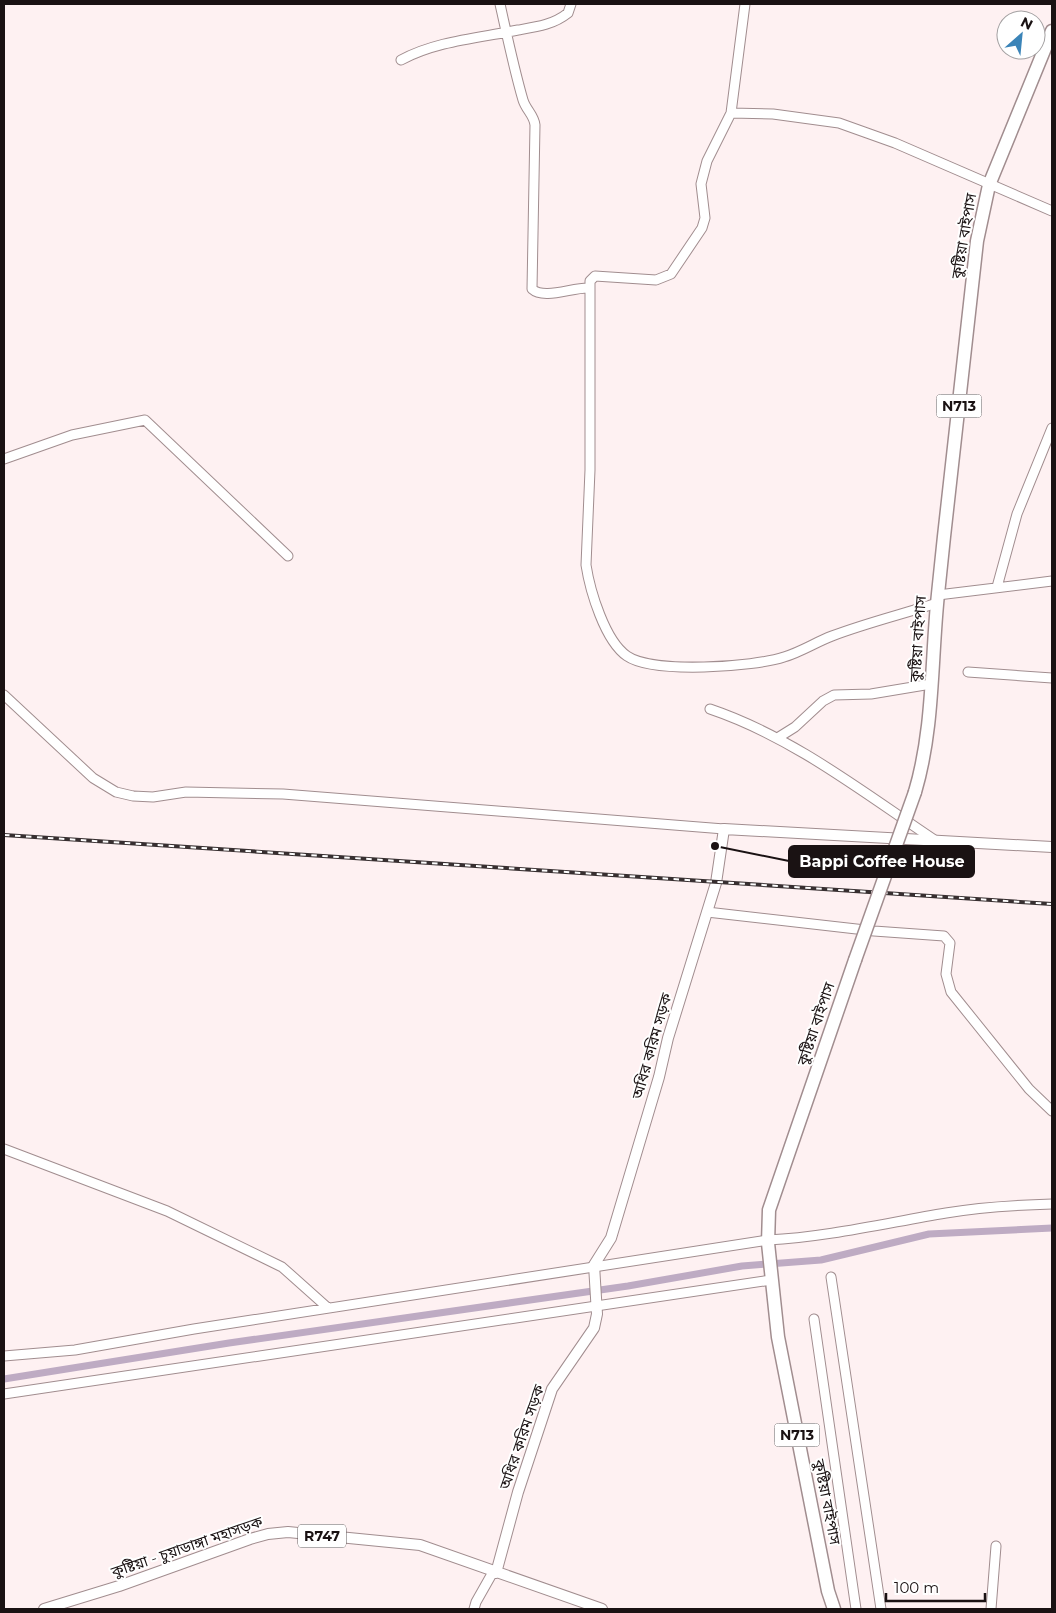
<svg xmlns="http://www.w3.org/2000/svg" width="1056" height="1613" viewBox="0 0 1056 1613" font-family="Montserrat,'Noto Sans Bengali',sans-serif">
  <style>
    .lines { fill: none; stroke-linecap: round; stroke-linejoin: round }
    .canal { stroke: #beabc3; stroke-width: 7 }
    .minor-casing { stroke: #a18d8f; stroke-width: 11 }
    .major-casing { stroke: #a18d8f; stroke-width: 12 }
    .highway-casing { stroke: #a18d8f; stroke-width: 15 }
    .minor { stroke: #fff; stroke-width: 9 }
    .major { stroke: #fff; stroke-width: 10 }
    .highway { stroke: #fff; stroke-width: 12 }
    .rail-casing { stroke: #372f30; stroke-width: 4 }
    .rail { stroke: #fff; stroke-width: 2; stroke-dasharray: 5.5; stroke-linecap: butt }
    .highway-bridge-casing { stroke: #a18d8f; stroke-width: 15; stroke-linecap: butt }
    .highway-bridge { stroke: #fff; stroke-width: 12 }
    .labels { text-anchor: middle; stroke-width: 4; stroke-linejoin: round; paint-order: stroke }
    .shield { fill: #fff; stroke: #5f595a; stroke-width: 1 }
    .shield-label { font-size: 14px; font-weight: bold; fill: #1a1213 }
    .street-label { font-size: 15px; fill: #1a1213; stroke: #fff }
    .leader { fill: none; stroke: #1a1213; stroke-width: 2 }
    .callout-dot { fill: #1a1213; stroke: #fff; stroke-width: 2 }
    .callout { fill: #1a1213; stroke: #1a1213; stroke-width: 2 }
    .callout-label { font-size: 16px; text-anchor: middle; font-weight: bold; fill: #fff }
  </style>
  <rect width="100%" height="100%" fill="#fef1f2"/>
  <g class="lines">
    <path class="canal" d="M4 1379 229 1343 628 1286 742 1266 821 1260 929 1234 1052 1228"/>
    <g class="minor-casing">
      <path id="minor" d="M500 4C507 36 514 69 523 100 526 110 534 115 535 125L532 289C544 300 573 287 589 288
        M745 4 731 113 707 161 701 184 705 218 702 228 671 274 656 280 595 276 590 281V470L586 565C590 591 605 641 627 656 653 674 754 667 784 657 801 652 816 642 832 636 866 623 903 614 937 603
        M401 60C436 41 479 38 518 30 536 27 553 25 568 13L571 4
        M731 113 773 114 839 123 895 143 1052 211
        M4 459 72 435 145 420 288 556
        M997 587 1017 514 1052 428
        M938 595 1052 581
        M968 672 1052 678
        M4 695 93 778 116 792 133 796 153 797 186 792 283 794 724 829
        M710 709C793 737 864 793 936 841
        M779 737 795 727 823 701 834 695 871 694 931 684
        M707 912 874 931 944 936 950 943 946 974 951 992 1029 1089 1052 1111
        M4 1149 167 1211 282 1267 328 1308
        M831 1277 881 1609
        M814 1319 856 1609
        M4 1356 75 1350 194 1329 768 1240C827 1237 886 1223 946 1213 981 1207 1016 1205 1052 1204
        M4 1394 771 1280
        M474 1609 476 1602 493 1572
        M991 1609 996 1546"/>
    </g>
    <g class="major-casing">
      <path id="major" d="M496 1573 518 1492 552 1389 594 1328 597 1314 594 1265 611 1238 659 1077 668 1038 716 883 724 829 1052 847
        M44 1609 119 1586 250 1539 268 1534 288 1532 420 1545 602 1609"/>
    </g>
    <g class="highway-casing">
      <path id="highway" d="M915 792C934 728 931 660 938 594 950 476 964 358 977 241L989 185 1052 31
        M834 1609 828 1591 778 1337 768 1243 769 1210 855 960"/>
    </g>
    <use href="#minor" class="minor"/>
    <use href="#major" class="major"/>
    <use href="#highway" class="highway"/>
    <g class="rail-casing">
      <path id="rail" d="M4 835 1052 904"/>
    </g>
    <use href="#rail" class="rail"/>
    <g class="highway-bridge-casing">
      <path id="highway-bridge" d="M855 960 915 792"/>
    </g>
    <use href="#highway-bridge" class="highway-bridge"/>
  </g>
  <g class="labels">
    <g class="shield">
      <rect x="936.5" y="394.5" width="45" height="23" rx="4"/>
      <rect x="774.5" y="1423.5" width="45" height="23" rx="4"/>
      <rect x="298" y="1524.5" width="48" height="23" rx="4"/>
    </g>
    <g class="shield-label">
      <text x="959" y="411">N713</text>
      <text x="797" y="1440">N713</text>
      <text x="322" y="1541">R747</text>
    </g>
    <g class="street-label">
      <text transform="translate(964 236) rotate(-80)" y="5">কুষ্টিয়া বাইপাস</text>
      <text transform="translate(918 639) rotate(-86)" y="5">কুষ্টিয়া বাইপাস</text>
      <text transform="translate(816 1024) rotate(-71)" y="5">কুষ্টিয়া বাইপাস</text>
      <text transform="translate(652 1046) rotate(-74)" y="5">অধির করিম সড়ক</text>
      <text transform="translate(522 1437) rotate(-71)" y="5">অধির করিম সড়ক</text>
      <text transform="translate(827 1502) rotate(79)" y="5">কুষ্টিয়া বাইপাস</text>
      <text transform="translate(187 1547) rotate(-19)" y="5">কুষ্টিয়া - চুয়াডাঙ্গা মহাসড়ক</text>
    </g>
  </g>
  <path class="leader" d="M715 846L789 861"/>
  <circle class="callout-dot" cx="715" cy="846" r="5"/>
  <rect class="callout" x="789" y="846" width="185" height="31" rx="5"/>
  <g class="callout-label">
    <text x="882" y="867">Bappi Coffee House</text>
  </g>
  <rect width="1056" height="1613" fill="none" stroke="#1a1213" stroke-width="10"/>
  <g transform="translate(1021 35) rotate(27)"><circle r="24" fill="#ffffff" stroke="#a3a0a1"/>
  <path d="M0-4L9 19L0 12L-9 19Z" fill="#3b84b8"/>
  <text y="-8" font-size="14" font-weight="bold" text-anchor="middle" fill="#1a1213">N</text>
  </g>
  <path d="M886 1593v8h99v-8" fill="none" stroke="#1a1213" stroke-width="2.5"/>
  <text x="894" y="1593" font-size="15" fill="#1a1213" stroke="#ffffff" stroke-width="4" paint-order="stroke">100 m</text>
</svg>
